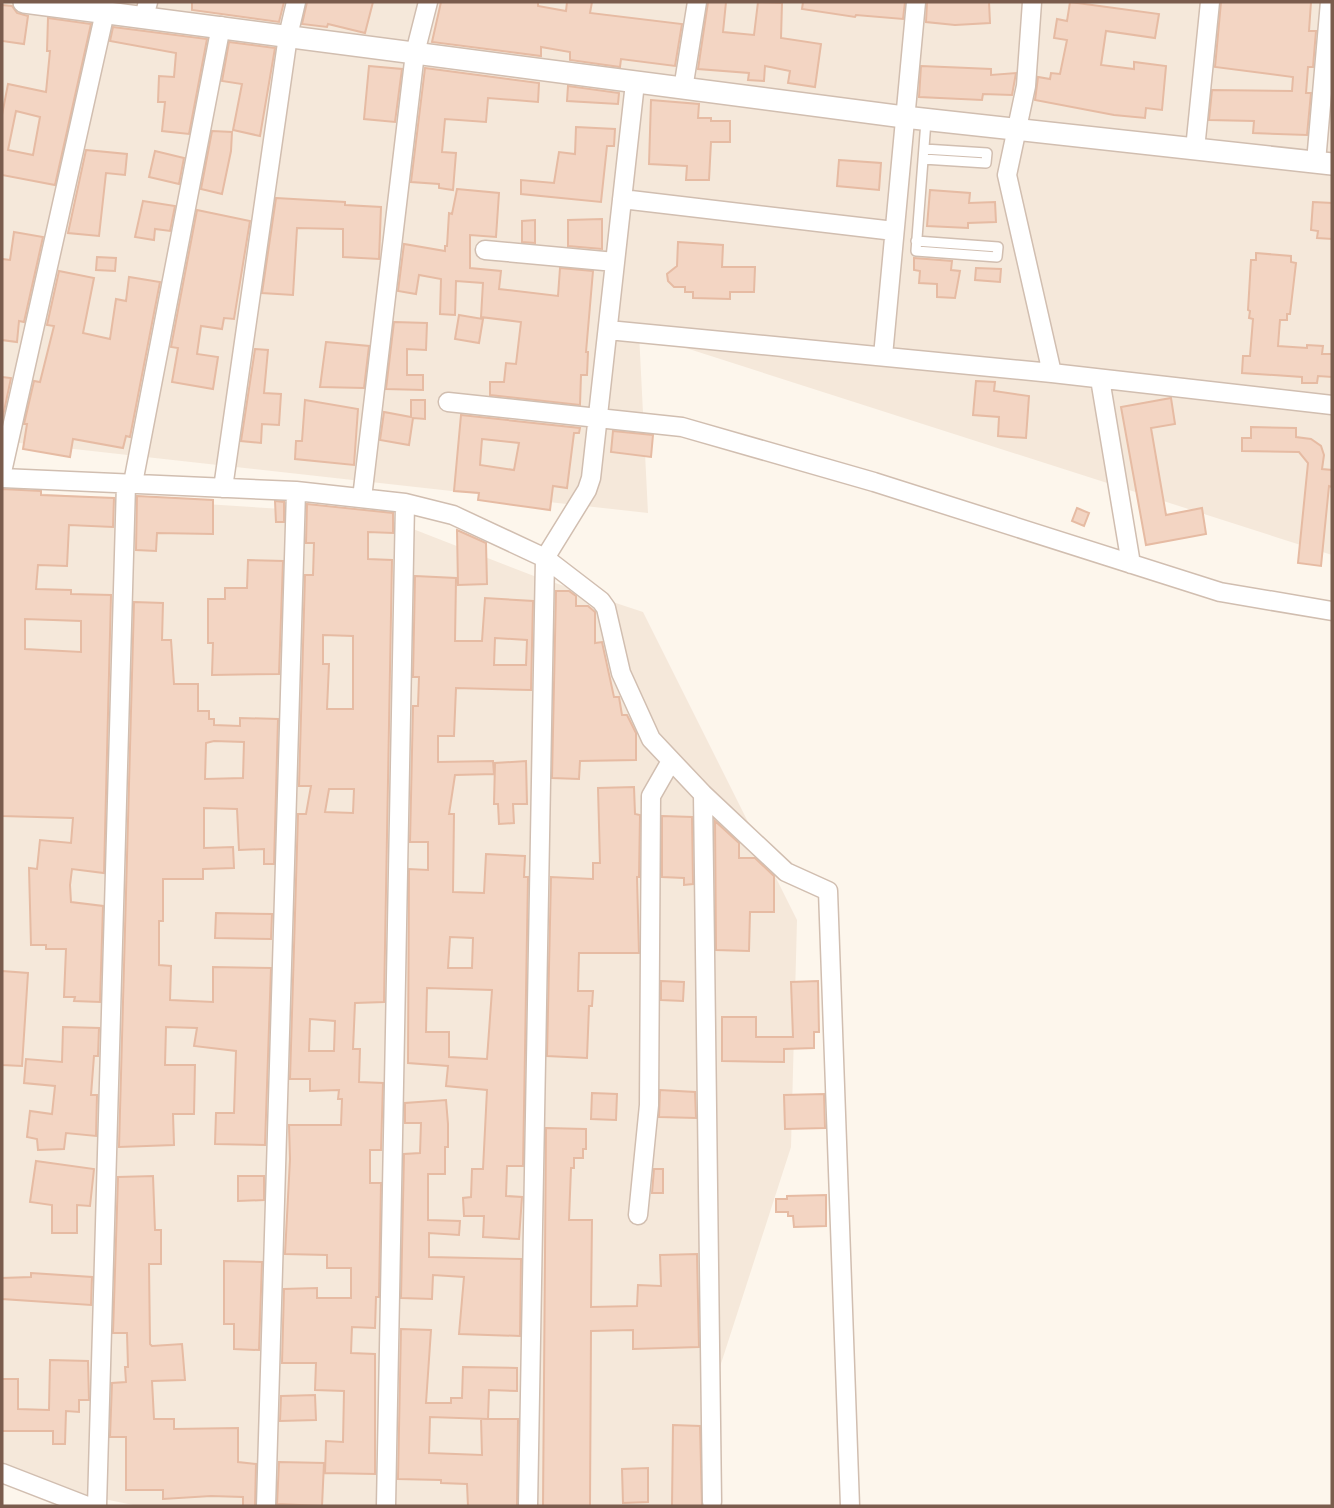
<svg xmlns="http://www.w3.org/2000/svg" width="1334" height="1508" viewBox="0 0 1334 1508" font-family="Roboto,sans-serif">
  <style>
    .residential { fill: #f5e8da }
    .building { fill: #f3d5c3; stroke: #e6bba3; stroke-width: 2; fill-rule: evenodd }
    .lines { fill: none; stroke-linecap: round; stroke-linejoin: round }
    .service-casing { stroke: #d1beb0; stroke-width: 12 }
    .minor-casing { stroke: #d1beb0; stroke-width: 21 }
    .tertiary-casing { stroke: #d1beb0; stroke-width: 24 }
    .service { stroke: #fff; stroke-width: 9 }
    .minor { stroke: #fff; stroke-width: 18 }
    .tertiary { stroke: #fff; stroke-width: 21 }
  </style>
  <rect width="100%" height="100%" fill="#fdf6ec"/>
  <path class="residential" d="M2 2H1332V555L639 333 648 513 2 441Z
    M2 491 377 515 534 576 643 612 797 920 791 1147 675 1506H138L2 1478Z"/>
  <path class="building" d="M192 2H284L279 22 192 10Z
    M307 2H373L365 33 328 24 327 27 302 24Z
    M441 2H538V6L566 11 567 2H592L590 13 682 24 675 66 621 59 620 67 570 60V52L541 47V56L432 42Z
    M708 2H726L723 32 754 35 758 2 782 3 781 38 821 44 815 87 788 83 790 71 765 66 764 81 748 80 749 73 698 69Z
    M803 2H905L903 19 856 15 855 17 802 9Z
    M927 2H989L990 23 955 25 926 22Z
    M1070 2 1159 14 1155 38 1106 31 1101 65 1134 69V62L1166 66 1162 110 1146 108 1145 118 1114 115 1035 100 1038 77 1050 79 1051 73 1060 74 1067 40 1054 38 1057 19 1067 21Z
    M1221 2H1311L1309 31H1316L1313 67H1308L1306 93H1311L1307 135 1253 133 1254 121 1209 120 1212 90 1292 91 1293 77 1215 67Z
    M2 5 12 6 17 13 28 16 24 44 2 41Z
    M48 18 91 24 55 185 2 175V115L8 84 46 92 50 51H47ZM16 111 40 117 33 155 8 150Z
    M113 27 207 39 189 134 162 131 165 102H158L159 76 174 77 176 53 110 41Z
    M229 42 275 48 260 136 233 130 242 84 222 81Z
    M369 66 402 69 395 122 364 119Z
    M921 66 991 69V75L1016 73 1012 95 983 94 982 100 919 97Z
    M425 68 539 83 538 102 488 98 486 122 445 119 442 152 456 153 453 190 439 188V184L411 182Z
    M568 86 619 93 618 104 567 101Z
    M651 100 699 104 698 118H711V121H730V142H711L709 180H686L687 166 649 164Z
    M576 127 615 129 614 146H607L601 202 521 194V180L554 183 559 152 575 154Z
    M212 131 232 132 231 151 222 194 201 189Z
    M86 150 127 154 125 175 106 173 99 236 68 233Z
    M155 151 184 158 179 184 149 177Z
    M839 160 881 163 879 190 837 186Z
    M457 189 499 193 496 237 470 235V268L501 271 499 289 558 296 560 268 593 271 586 352H588L587 375H581L580 405 490 395V382H504L506 363 516 364 521 322 481 317 483 283 456 281 455 315 440 314 441 279 419 275 416 294 398 291 404 244 445 251V246H447L449 213 452 214Z
    M930 190 970 193 969 203 995 202 996 222 968 223V228L927 226Z
    M276 198 345 202V205L381 207 379 259 343 257V229L297 228 293 295 262 293Z
    M143 201 175 206 170 231 155 229 154 240 135 237Z
    M1313 202 1332 203V239L1317 238 1318 231 1311 230Z
    M197 210 250 221 234 319 224 318 222 329 201 326 197 354 218 357 213 389 172 382 178 348 171 347Z
    M602 219V249L568 246V220Z
    M535 220V243L522 242V221Z
    M14 232 43 237 24 322 19 321 17 342 2 340V259L10 260Z
    M678 242 723 245 722 267H755L754 292H730V299L693 298V292H685V287H674L668 281 667 274 677 266Z
    M1256 253 1291 256V262L1296 263 1290 314H1287V320H1280L1278 346 1307 348V345L1323 346 1322 354H1332V377L1318 376 1317 383H1302V377L1242 373 1243 356H1250L1253 319 1249 318 1250 311 1248 310 1251 260H1256Z
    M97 257 116 258 115 271 96 270Z
    M914 258 952 261 951 270 960 271 955 298 937 297V284L919 283 920 271 914 270Z
    M976 268 1001 269 1000 282 975 280Z
    M59 271 94 278 83 333 110 339 116 299 126 301 129 277 160 282 130 437 126 436 123 448 73 439 70 457 23 449 27 424H24L34 381 40 382 54 326 47 325Z
    M459 315 483 319 479 343 455 339Z
    M394 322 427 323 426 350 407 349V375H423V390L386 389Z
    M326 342 369 346 364 388 320 387Z
    M255 349 268 350 264 393 281 394 279 425 262 424 261 443 241 441Z
    M2 377 11 378 2 421Z
    M976 381 995 382 994 391 1029 396 1026 438 998 436 999 417 973 415Z
    M1171 398 1175 424 1151 428 1166 515 1202 508 1206 534 1146 545 1121 407Z
    M305 400 358 409 354 465 295 459 296 441H302Z
    M411 400H425V419L413 418 409 445 380 440 384 412 411 417Z
    M461 415 580 428 579 433H574L567 488 553 486 550 510 478 500 479 493 454 491ZM482 439 519 443 514 470 480 465Z
    M1251 427 1296 428V437L1311 439 1321 446 1324 455 1322 469 1332 470V487L1329 486 1321 566 1298 563 1308 463 1299 452 1242 451V438H1251Z
    M613 431 653 435 651 457 611 452Z
    M2 489 41 491V495L114 498 113 527 69 525 67 566 38 565 36 589 71 590V594L111 595 104 873 72 869 70 885 71 902 103 906 100 1002 74 1001 75 997H64L66 949H46V945H31L29 868 37 869 40 840 71 843 73 818 2 816ZM25 619 81 621V652L25 649Z
    M137 496 213 500V534L157 533 156 551 136 550Z
    M275 501 284 502V522H276Z
    M307 504 393 513V533L368 532V559L392 560 384 1002 355 1003 353 1049H360L359 1082 383 1083 381 1150H370V1183H381L379 1297H376L375 1328 352 1327 351 1353 375 1354V1474L325 1473 326 1441 343 1442 344 1391 315 1390 316 1363H282L284 1289 317 1288V1298H351V1268H327V1255L285 1254 290 1159 289 1125H341L342 1099H338L339 1090 310 1091V1079H290L298 814H306L311 786H299L305 575H313L314 543H306ZM323 635 353 636V709H327L329 664H323ZM329 789H354L353 813 325 812ZM310 1019 335 1021 334 1051H309Z
    M1077 508 1089 513 1084 526 1072 521Z
    M457 530 486 543 487 584 458 585Z
    M248 560 283 561 279 674 212 675 213 643H208V599H225V588H247Z
    M415 576 456 578 455 641H482L485 598 533 601 531 690 456 688 454 736H438V762L493 761 494 774 455 775 449 814H454L453 892 484 893 486 854 525 856 524 877H528L523 1166H507L506 1196 522 1197 519 1239 483 1237 484 1216H464L463 1198 471 1197 472 1169H483L487 1090 446 1086 448 1066 408 1063 409 869 428 870V842H410L413 706H418L419 677H413ZM495 638 527 640 526 665H494ZM450 937 473 938 472 968H448ZM427 988 492 990 487 1059 449 1057V1032H426Z
    M556 591H569L576 596V606H588L595 612V643L602 642 614 697H619L622 715H627L636 733V760L580 761 579 779 552 778Z
    M134 602 163 603 162 640H171L174 684H198V711H209V719H214V725L240 726V718L278 719 274 864H264V849L239 850 237 809 204 808V848L233 847 234 868 203 869V879H163V921H159V965L171 966 170 1000 213 1002V967L271 968 265 1145 215 1144 216 1113H234L236 1051 194 1046 197 1028 166 1027 165 1065H195L194 1114H173L174 1145 119 1147ZM214 741 244 742 243 778 205 779 206 743Z
    M526 761 527 804H513L514 823 499 824 498 804H494L495 763Z
    M634 787 635 814 640 815 639 877H637L639 953H579L578 991H593L592 1006H589L587 1058 547 1056 551 877 593 879V863H600L598 788Z
    M662 816 692 817 693 884 684 885V878L662 877Z
    M715 821 739 843V858H755L774 876V912H750L749 951 716 950Z
    M216 913 272 914 271 939 215 938Z
    M2 971 28 973 22 1066 2 1065Z
    M661 981 684 982 683 1001 661 1000Z
    M818 981 819 1032H814V1048L784 1049V1062L722 1061V1017H756V1037H793L791 982Z
    M63 1027 99 1028 98 1056H94L91 1095H97L96 1136 66 1133 64 1149 38 1150 37 1139 27 1137 30 1111 52 1114 55 1086 24 1083 26 1059 62 1062Z
    M660 1090 695 1092 696 1118 659 1117Z
    M592 1093 617 1094 616 1120 591 1119Z
    M824 1094 825 1128 785 1129 784 1095Z
    M446 1100 448 1124V1147H445V1174H428V1220L460 1221 459 1235 429 1233V1257L521 1259 520 1336 459 1334 464 1277 433 1275 432 1299 401 1298 404 1154 420 1153 421 1123H405V1103Z
    M546 1128 586 1129V1149H583V1158H574V1168H571L569 1220H592L591 1307 637 1306 638 1285 661 1286 660 1255 697 1254 699 1347 633 1349V1330L591 1331 590 1506H543Z
    M36 1161 94 1169 90 1206 77 1205V1233H52V1205L30 1202Z
    M654 1169H663V1193H652Z
    M153 1176 155 1230H161V1264H149L150 1344 152 1346 182 1344 185 1380 152 1381 154 1419H174V1429L238 1428V1462L256 1464 255 1506H243V1497L211 1496 163 1499V1490H126V1437H110L112 1383 126 1382 125 1367H128L127 1333H113L118 1177Z
    M238 1176H264V1200L238 1201Z
    M826 1195V1226L794 1227 793 1216H788V1212H776V1199H787V1196Z
    M224 1261 262 1262 259 1350 234 1349V1324H224Z
    M31 1273 92 1277 91 1305 2 1299V1278L31 1277Z
    M401 1329 431 1330 426 1403H451V1398H462L463 1367 517 1368V1391L489 1390 488 1419 430 1417 429 1453 482 1455 481 1419H518L517 1506H468L467 1484 441 1483V1480L398 1479Z
    M50 1360 88 1361 89 1400H79V1412L66 1411 65 1444H53V1431H2V1379H18V1409L49 1410Z
    M315 1395 316 1420 280 1421 281 1396Z
    M673 1425 700 1426 702 1506H672Z
    M279 1462 324 1463 322 1506 277 1504Z
    M648 1468V1502L623 1503 622 1469Z"/>
  <g class="lines">
    <g class="service-casing">
      <path id="service" d="M923 159 986 163 987 153 924 149
        M916 241 998 247 997 257 916 251 926 121"/>
    </g>
    <g class="minor-casing">
      <path id="minor" d="M1032 2 1026 86 1007 175 1052 373
        M144 17 148 2
        M683 89 697 2
        M1195 149 1210 2
        M1316 162 1330 2
        M622 199 894 231
        M485 250 615 262
        M608 330 1052 373 1332 405
        M883 356 916 2
        M1100 379 1131 564
        M448 402 682 427 874 482 1220 592 1332 611
        M2 472 105 12
        M2 478 296 491 405 503 453 515 545 558 601 601 606 608 621 673 651 739 703 794 786 872 828 891 850 1506
        M133 483 221 26
        M223 488 288 36 296 2
        M362 498 415 53 428 2
        M703 794 712 1502
        M638 1215 649 1105 651 796 671 761
        M2 1473 87 1506
        M97 1506 126 484
        M266 1506 296 491
        M386 1506 405 503
        M528 1506 545 558 587 490 591 478 635 83"/>
    </g>
    <g class="tertiary-casing">
      <path id="tertiary" d="M24 2 904 117 1332 164"/>
    </g>
    <use href="#service" class="service"/>
    <use href="#minor" class="minor"/>
    <use href="#tertiary" class="tertiary"/>
  </g>
  <rect width="1334" height="1508" fill="none" stroke="#7a5c4d" stroke-width="7"/>
</svg>
